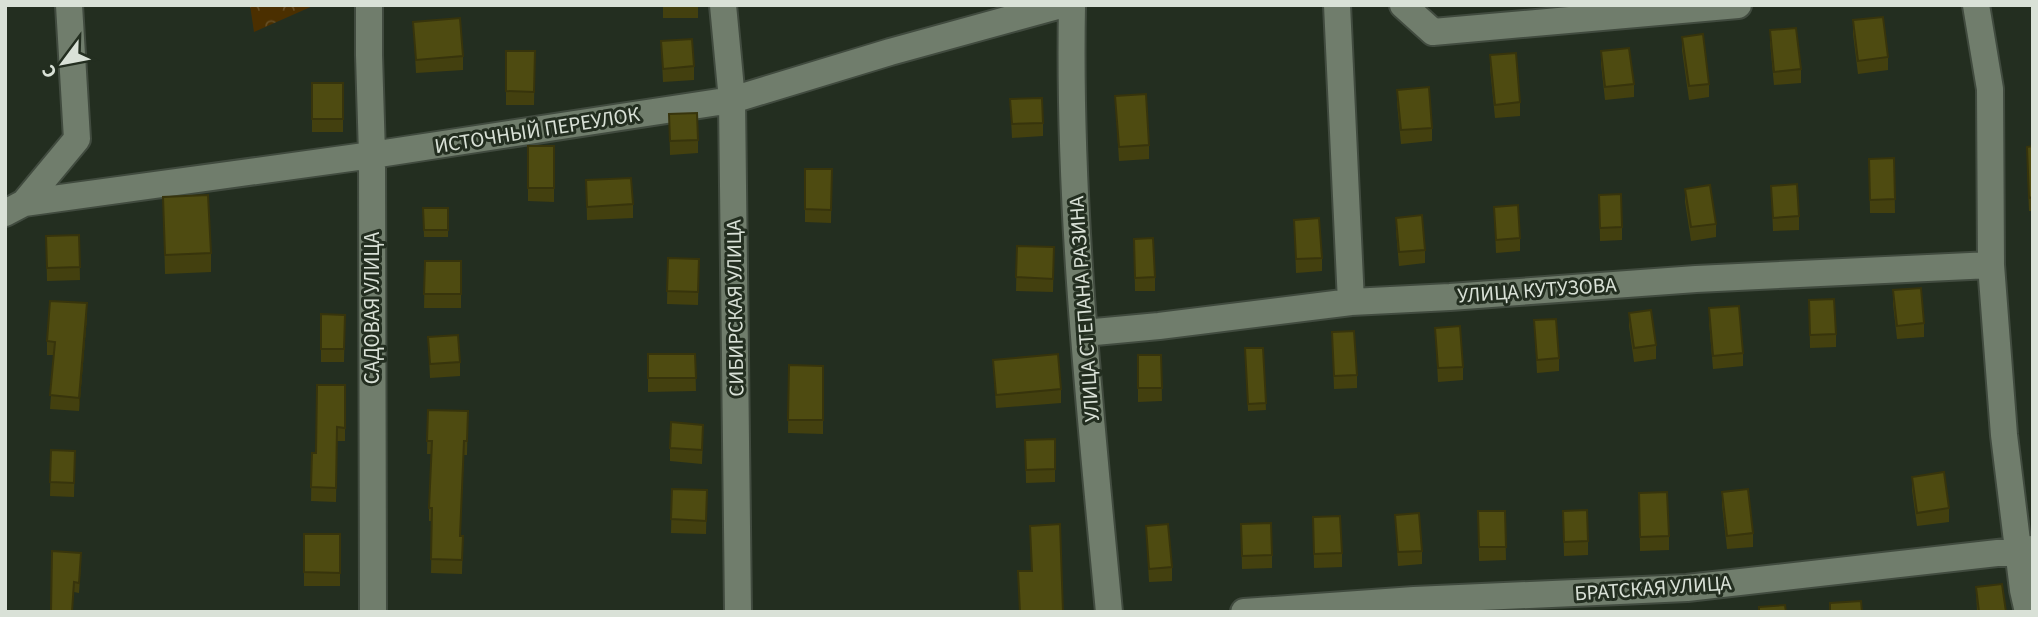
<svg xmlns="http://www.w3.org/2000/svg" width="2038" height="617" viewBox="0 0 2038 617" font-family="'Source Sans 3',sans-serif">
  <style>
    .park { fill: url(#park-crowns) }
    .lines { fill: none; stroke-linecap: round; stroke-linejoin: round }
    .minor-casing { stroke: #414b3f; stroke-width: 30 }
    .minor { stroke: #707d6c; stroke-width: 26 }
    .wall { fill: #43400f }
    .shaded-wall { fill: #37340c }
    .building { fill: #4e4b11; stroke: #37340c; stroke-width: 2 }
    .labels { text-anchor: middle; stroke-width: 6; stroke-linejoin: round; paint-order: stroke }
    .street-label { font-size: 21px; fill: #d9e1d7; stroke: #232e20 }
  </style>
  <defs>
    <pattern id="park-crowns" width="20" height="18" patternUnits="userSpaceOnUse" patternTransform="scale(1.75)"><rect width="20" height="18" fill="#4b2f00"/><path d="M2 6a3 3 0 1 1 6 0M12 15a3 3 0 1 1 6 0" fill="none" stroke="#644d24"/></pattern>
  </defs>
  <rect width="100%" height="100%" fill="#232e20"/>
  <path class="park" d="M250 5H362V7L315 5 254 32Z"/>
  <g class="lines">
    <g class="minor-casing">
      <path id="minor" d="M369 5V55L372 155 373 612
        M723 5 732 100 738 612
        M1072 5C1068 208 1090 410 1109 612
        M1337 5 1351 302
        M1403 5 1433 32 1738 5
        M1976 5 1990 89 1991 265 2004 435 2023 590 2028 612
        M24 203 77 139 69 5
        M5 213 24 203 372 155 732 100 890 52 1061 5
        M1084 333 1159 326 1351 302 1450 297 1696 279 1991 265
        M1244 612 1414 600 1687 588 2033 549"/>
    </g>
    <use href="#minor" class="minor"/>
  </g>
  <path class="wall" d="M663 5H698V18H663Z
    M1853 20 1888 57V70L1858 74 1853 34Z
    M413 22 463 56V70L416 73Z
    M1770 30 1801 69V83L1774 85 1770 43Z
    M1682 37 1709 84V97L1689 100 1682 50Z
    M661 41 694 66V80L663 82Z
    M506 51H535L534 105H506Z
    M1601 51 1634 84V97L1605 100 1601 64Z
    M1490 55 1520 102V116L1495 118 1490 68Z
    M312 83H343V132H312Z
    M1397 90 1432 128V141L1401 144 1397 103Z
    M1115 96 1149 145V159L1119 161Z
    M1010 99 1043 123V136L1012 138Z
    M669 114 698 140V153L670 155Z
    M528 146H554V202L528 201Z
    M2033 146V211H2029L2027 160Z
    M1894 158 1895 213H1870L1869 159Z
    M805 169H832L831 223 805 222Z
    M586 180 633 204V218L587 220Z
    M1771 186 1799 216V230L1773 231Z
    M1685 189 1716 224V237L1691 241 1685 202Z
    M1599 195 1622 227V240L1600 241Z
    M163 197 211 253V272L165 274Z
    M1494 207 1520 238V251L1496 253Z
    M423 208H448V237H424Z
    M1396 218 1425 250V263L1399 266 1396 231Z
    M1294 220 1322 258V271L1296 273Z
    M79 235 80 280 47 281 46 236Z
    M1134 239 1155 277V291H1135Z
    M1017 246 1054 247 1053 292 1016 291Z
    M668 258 699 259 698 305 667 304Z
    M425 261H461V308H424Z
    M1893 290 1924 323V337L1897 339 1893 304Z
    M1809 300 1836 334V347L1810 348Z
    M1709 308 1743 353V366L1713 369 1709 322Z
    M1629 313 1656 345V359L1634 362 1629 326Z
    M321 314 345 315 344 362H321Z
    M87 317 79 411 50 409 54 355H47V341Z
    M1534 320 1559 358V371L1537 373Z
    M1435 328 1463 367V380L1438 382Z
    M1332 332 1357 375V388L1334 389Z
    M428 337 460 362V376L430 378Z
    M1245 348H1263L1266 410 1248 411Z
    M648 354H695L696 391 648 392Z
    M1138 355H1161L1162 401 1138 402Z
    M993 360 1061 389V403L996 408Z
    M789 365 823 366V434L788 433Z
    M345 385V441H337L336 502 311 501 312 453H316Z
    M428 410 468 411 467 455H464L460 536H463L462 574 431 573 432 521H429V508L432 454H427Z
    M703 438 702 464 670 461V448Z
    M1055 439V482L1026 483 1025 440Z
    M51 450 75 451 74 497 50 496Z
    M1912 477 1949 508V522L1917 526 1912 490Z
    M672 489 707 490 706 534 671 533Z
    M1722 492 1753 533V547L1727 549 1722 505Z
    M1639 493 1669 536V550L1640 551Z
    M1478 511H1505L1506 560 1479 561Z
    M1563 511 1588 541V555L1564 556Z
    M1395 515 1422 551V564L1398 566Z
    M1313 517 1342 553V567L1314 568Z
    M1241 524 1272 555V568L1242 569Z
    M1146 526 1172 567V581L1149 582Z
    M304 534H340V586H304Z
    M52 551 81 563 79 593 74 592Z
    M1976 587 2006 612H1977Z"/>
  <path class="shaded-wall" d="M87 303V317L79 411V398Z"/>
  <path class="building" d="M1883 17 1888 57 1858 61 1853 20Z
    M460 18 463 56 416 60 413 22Z
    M1796 28 1801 69 1774 72 1770 30Z
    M1703 34 1709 84 1689 86 1682 37Z
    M692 39 694 66 663 69 661 41Z
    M1629 48 1634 84 1605 87 1601 51Z
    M506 51H535L534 92 506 91Z
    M1516 53 1520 102 1495 105 1490 55Z
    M312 83H343V119H312Z
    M1429 87 1432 128 1401 130 1397 90Z
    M1146 94 1149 145 1119 147 1115 96Z
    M1042 98 1043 123 1012 124 1010 99Z
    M697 113 698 140 670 141 669 114Z
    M528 146H554V188H528Z
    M2033 146V197L2029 198 2027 147Z
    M1894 158 1895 199 1870 200 1869 159Z
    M805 169H832L831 210 805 209Z
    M631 178 633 204 587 207 586 180Z
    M1797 184 1799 216 1773 218 1771 186Z
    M1710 185 1716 224 1691 227 1685 189Z
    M1621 194 1622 227 1600 228 1599 195Z
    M208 195 211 253 165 255 163 197Z
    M1518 205 1520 238 1496 240 1494 207Z
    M423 208H448V230H424Z
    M1422 215 1425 250 1399 252 1396 218Z
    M1319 218 1322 258 1296 259 1294 220Z
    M79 235 80 267 47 268 46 236Z
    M1153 238 1155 277 1135 278 1134 239Z
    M1017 246 1054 247 1053 279 1016 277Z
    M668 258 699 259 698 292 667 291Z
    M425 261H461V294H424Z
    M1921 288 1924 323 1897 326 1893 290Z
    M1834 299 1836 334 1810 335 1809 300Z
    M50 301 87 303 79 398 50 395 55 342 47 341Z
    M1739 306 1743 353 1713 356 1709 308Z
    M1651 310 1656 345 1634 348 1629 313Z
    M321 314 345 315 344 349H321Z
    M1556 319 1559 358 1537 360 1534 320Z
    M1460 326 1463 367 1438 368 1435 328Z
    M1354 331 1357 375 1334 376 1332 332Z
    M458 335 460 362 430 364 428 337Z
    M1245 348H1263L1266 403 1248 404Z
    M648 354H695L696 378H648Z
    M1058 354 1061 389 996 395 993 360Z
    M1138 355H1161L1162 388H1138Z
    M789 365 823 366V420H788Z
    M317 385H345V428L337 427 336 488 311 487 312 453H316Z
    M428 410 468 411 467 441H464L460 536H463L462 560 431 559 432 508H429L432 441H427Z
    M671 422 703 425 702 450 670 448Z
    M1055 439V469L1026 470 1025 440Z
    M51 450 75 451 74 483 50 482Z
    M1944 472 1949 508 1917 513 1912 477Z
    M672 489 707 490 706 521 671 519Z
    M1748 489 1753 533 1727 536 1722 492Z
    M1667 492 1669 536 1640 537 1639 493Z
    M1587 510 1588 541 1564 542 1563 511Z
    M1478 511H1505L1506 547H1479Z
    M1419 513 1422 551 1398 552 1395 515Z
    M1340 516 1342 553 1314 554 1313 517Z
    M1271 523 1272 555 1242 556 1241 524Z
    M1060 524 1063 612H1020L1018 571H1032L1030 526Z
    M1168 524 1172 567 1149 569 1146 526Z
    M304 534H340V573L304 572Z
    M52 551 81 553 79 583 74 582 72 612H51Z
    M2002 584 2006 612H1979L1976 587Z
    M1861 601 1862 612H1830V603Z
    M1785 605 1786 612H1759V607Z"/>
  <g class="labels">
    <g class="street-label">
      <text transform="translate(537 130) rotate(-9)" y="7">ИСТОЧНЫЙ ПЕРЕУЛОК</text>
      <text transform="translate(1537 290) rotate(-4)" y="7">УЛИЦА КУТУЗОВА</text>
      <text transform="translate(372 308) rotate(-90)" y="7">САДОВАЯ УЛИЦА</text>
      <text transform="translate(735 308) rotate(-91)" y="7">СИБИРСКАЯ УЛИЦА</text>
      <text transform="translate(1084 309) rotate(-94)" y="7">УЛИЦА СТЕПАНА РАЗИНА</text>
      <text transform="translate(1653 588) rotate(-4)" y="7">БРАТСКАЯ УЛИЦА</text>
    </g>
  </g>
  <rect width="2038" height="617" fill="none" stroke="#d9e1d7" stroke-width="14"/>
  <g transform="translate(63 63) rotate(238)" stroke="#232e20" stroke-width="5" paint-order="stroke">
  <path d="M0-5L12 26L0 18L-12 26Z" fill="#d9e1d7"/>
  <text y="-10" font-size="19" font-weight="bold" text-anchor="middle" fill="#d9e1d7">С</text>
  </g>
</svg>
